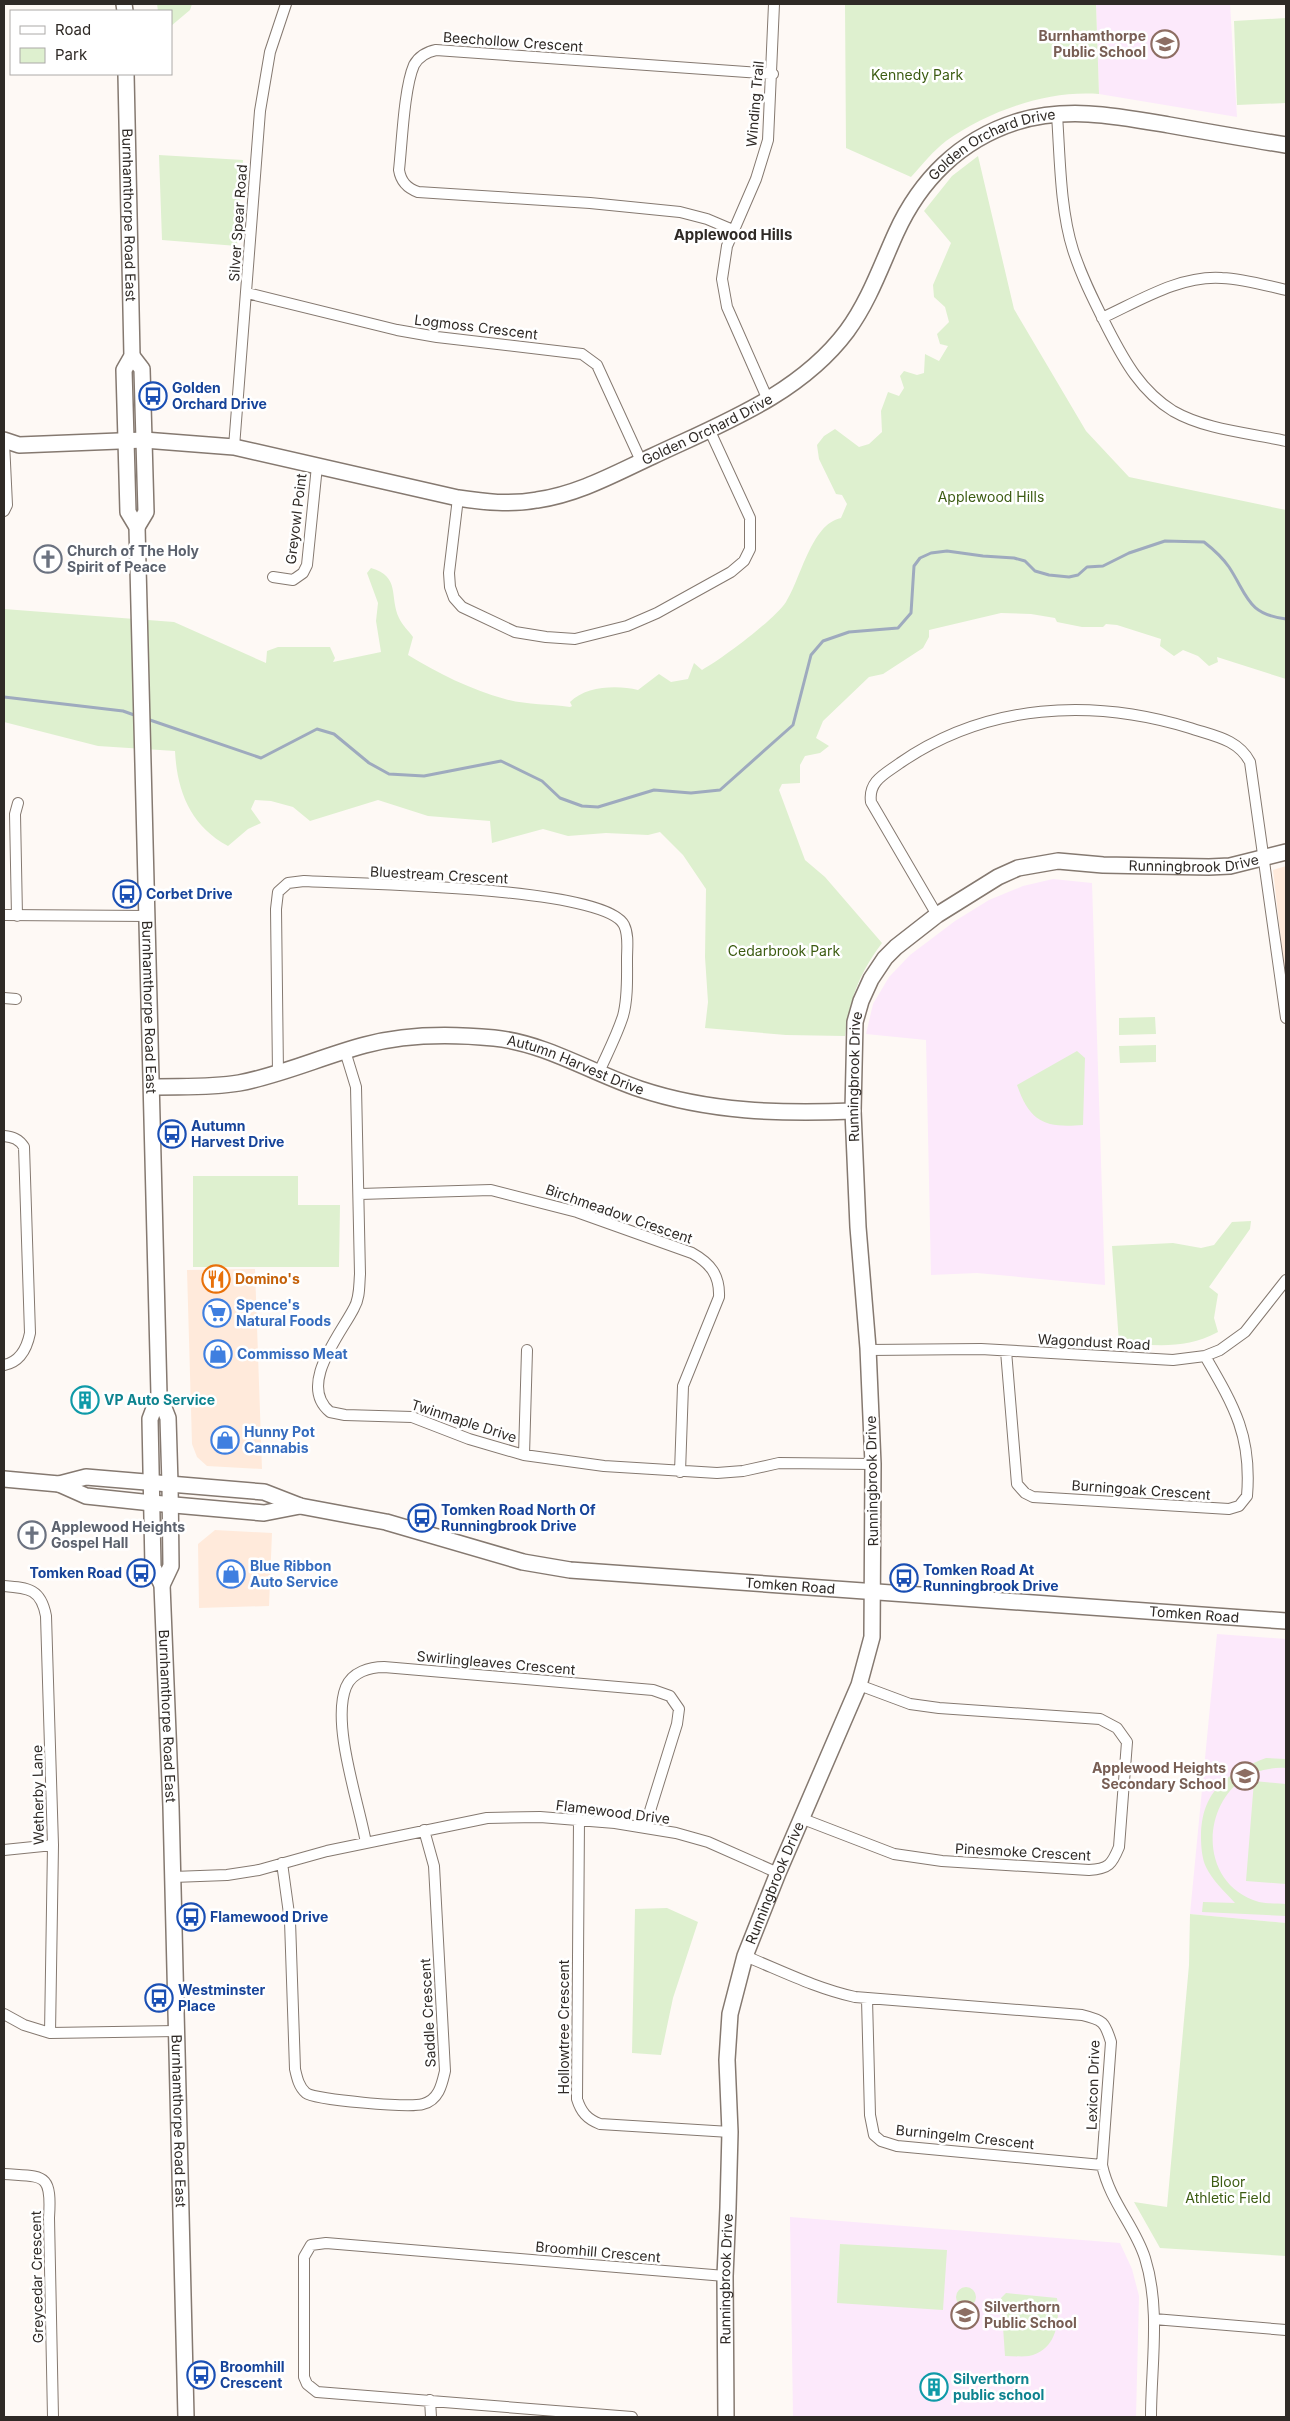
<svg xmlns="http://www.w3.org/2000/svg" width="1290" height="2421" viewBox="0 0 1290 2421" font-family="Inter,sans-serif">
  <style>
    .built { fill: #ffeadb }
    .education { fill: #fce9fb }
    .green { fill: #def0cf }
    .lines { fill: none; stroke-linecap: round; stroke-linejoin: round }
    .stream { stroke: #9eaabe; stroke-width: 3 }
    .street-casing { stroke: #857970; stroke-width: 12 }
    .secondary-casing { stroke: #857970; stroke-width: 18 }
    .street { stroke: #fff; stroke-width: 10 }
    .secondary { stroke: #fff; stroke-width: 15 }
    .labels { text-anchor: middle; stroke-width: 5; stroke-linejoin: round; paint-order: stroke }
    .education-label { font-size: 14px; font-weight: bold; fill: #785e54; stroke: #fff; text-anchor: end }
    .street-label { font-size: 14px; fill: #2f2a26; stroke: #fff }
    .park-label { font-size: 14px; fill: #3c5c12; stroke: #fff }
    .transit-label { font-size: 14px; font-weight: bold; fill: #164399; stroke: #fff; text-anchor: start }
    .worship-label { font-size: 14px; font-weight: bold; fill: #5b616d; stroke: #fff; text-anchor: start }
    .food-label { font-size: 14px; font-weight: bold; fill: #c56008; stroke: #fff; text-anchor: start }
    .shop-label { font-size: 14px; font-weight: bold; fill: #366cbe; stroke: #fff; text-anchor: start }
    .culture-label { font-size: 14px; font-weight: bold; fill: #0d838f; stroke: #fff; text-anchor: start }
    .neighbourhood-label { font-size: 15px; font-weight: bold; fill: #2f2a26; stroke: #fff }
  </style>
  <rect width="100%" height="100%" fill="#fef9f5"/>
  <path class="built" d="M1286 866V984L1273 870Z
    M255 1269 262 1469 207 1466 197 1457 192 1444 187 1270Z
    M215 1530 272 1533 269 1606 199 1608 198 1544Z"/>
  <path class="education" d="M1096 4H1230L1237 117 1099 94Z
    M1053 879 1092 883 1105 1285 977 1273 931 1275 926 1040 866 1034 873 1004 889 977 910 955 955 921 989 900 1023 886Z
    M1217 1634 1286 1639V1923L1190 1914Z
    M790 2217 1120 2243 1132 2269 1139 2296 1136 2417H793Z"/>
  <path class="green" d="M157 4H192L190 10 171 26V11H158Z
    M830 4H1096L1099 94C1046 90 989 111 946 141 933 151 922 165 911 177L846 148 845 5Z
    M1286 18V103L1237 105 1234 21Z
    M159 155 243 160 237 246 162 240Z
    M978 156 1014 309 1086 431 1129 477 1286 510V679L1217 657 1218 662 1209 666 1198 656 1183 650 1174 656 1160 646 1161 639 1117 625 1106 624 1103 627H1082L1057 622 1055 618 1031 614 1001 613 929 630V637L923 648 883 674 869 677 823 721 816 738 829 746 820 753 805 756 800 765V783L782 784 779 790 805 860 825 877 882 943C860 972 849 1000 845 1036L786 1035 705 1028 708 1002 705 957 706 889 683 855 660 832 648 835 606 833 568 836 543 829 492 843 490 821 428 816 378 800 310 821 293 807 271 801 255 800 251 809 261 823 248 829 228 846C191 826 177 792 175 751L98 746 4 722V609L174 622 266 663 267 651 278 647H330L335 658 333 662 381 652 376 621 378 603 367 573 371 568C401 577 389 596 399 618 402 625 409 631 413 637L408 655C438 673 471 690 505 699 525 705 549 704 570 707L572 706 570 702C586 686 617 685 638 690L659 674 671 682 688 679 694 663 702 670C722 659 774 620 786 602 801 579 811 524 841 518L847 504 842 495 836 494 819 459 817 445 824 436 835 429 859 447 869 444 882 432 881 411 888 392 899 396 904 388 900 376 904 371 917 375 924 373 925 354 939 361 948 346 940 344 937 334 949 322 945 307 934 297 933 285 951 243 924 211 952 176Z
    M1155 1017 1156 1034 1119 1035V1018Z
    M1156 1045V1062L1120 1063 1119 1046Z
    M1077 1051 1085 1058 1083 1125C1046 1128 1030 1123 1017 1085Z
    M193 1176H298V1205H340L339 1267H193Z
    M1251 1221 1250 1229 1209 1287 1218 1294 1214 1318 1218 1332C1185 1350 1155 1345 1119 1343L1112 1246 1173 1243 1201 1248 1214 1245 1232 1222Z
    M1266 1758 1286 1759V1768C1205 1763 1184 1880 1259 1902 1268 1904 1278 1903 1286 1904V1916L1202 1912 1203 1902 1235 1903C1225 1892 1212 1880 1206 1867 1202 1859 1201 1846 1201 1837 1201 1791 1227 1773 1266 1758Z
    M1254 1781 1286 1784V1884L1246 1881Z
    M667 1908 698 1922 673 1998 661 2055 632 2053 635 1909Z
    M1190 1914 1286 1923V2256L1160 2248 1134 2202 1167 2207 1189 1965Z
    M840 2244 947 2250 943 2310 837 2303Z
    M956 2297a10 10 0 1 1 20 0a10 10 0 1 1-20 0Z
    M1006 2293 1057 2298C1060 2321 1057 2350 1029 2356 1022 2357 1013 2356 1005 2356L1001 2298Z"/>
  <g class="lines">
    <path class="stream" d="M4 697 123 711 137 716
      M147 719 261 758 317 729 334 734 369 763 389 774 424 776 501 761 542 781 560 798 582 806 598 807 654 790 691 793 720 790 793 725 811 655 823 641 849 632 898 628 911 613 914 566 920 558 931 553 947 551 983 556 1014 558 1025 561 1035 571 1049 575 1069 577 1078 575 1087 567 1103 566 1129 553 1165 541 1204 542C1213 549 1222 557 1229 567 1248 596 1247 614 1286 619"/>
    <g class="street-casing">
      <path id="street" d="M1057 115C1060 157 1060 209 1073 250 1082 278 1095 303 1108 329 1125 362 1141 391 1173 411 1206 430 1250 433 1286 441
        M733 230 707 219 680 212 590 203 418 192C407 188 401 182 399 170 402 143 404 88 414 65 419 56 426 52 436 50L773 74
        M247 293 397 330 437 337 582 354 597 365 641 461
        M1102 318C1139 301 1180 275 1222 278 1243 279 1265 285 1286 290
        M768 400 727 307 722 279 727 246 756 179 768 140 774 4
        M4 442 7 505 4 511
        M234 447 260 111 270 52 286 4
        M458 498 449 573 450 587 454 598 462 607 515 632 546 637 575 639 627 626 657 613 731 572 744 561 750 549V518L709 429
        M273 577 293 580 303 573 307 565 317 466
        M4 915 148 916
        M937 915 871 802C868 781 885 774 900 763 987 703 1092 698 1190 728 1214 736 1238 739 1250 762L1286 1018
        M17 916 15 814 18 803
        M4 998 16 999
        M345 1051 356 1087 360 1274C359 1286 360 1298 354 1308 341 1334 297 1385 330 1412L345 1415 412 1417 469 1439 524 1455 604 1466 717 1473 743 1471 779 1463 873 1464
        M278 1073 276 909 278 892 288 883 304 881C353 884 605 886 624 925 629 935 627 948 627 959 627 977 628 998 623 1016 617 1035 607 1054 599 1072
        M4 1136C13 1137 19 1139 24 1147L30 1333C27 1348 20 1362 4 1365
        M360 1194 491 1190 577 1212 692 1253C710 1263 720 1275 719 1297L683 1386 680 1472
        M868 1350 981 1349 1173 1360 1205 1356 1220 1350 1245 1332 1286 1280
        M1006 1351 1017 1484 1025 1493 1033 1497 1229 1509 1239 1506 1247 1496C1252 1436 1234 1406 1205 1356
        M524 1455 527 1350
        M4 1586C29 1588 41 1589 46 1616L53 1845 50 2033
        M579 1819 577 2099C581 2112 587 2119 600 2124L730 2132
        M803 1819 894 1854 942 1861 1089 1870C1109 1869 1112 1864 1119 1847L1127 1742 1117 1728 1100 1719 939 1708 910 1704 859 1685
        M366 1843C359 1803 331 1724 346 1687 352 1672 370 1667 384 1667L653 1690 670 1696 679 1709 677 1724 645 1827
        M4 1850 53 1845
        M282 1863 290 1921 295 2069C297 2078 299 2087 306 2093 315 2100 410 2108 423 2104 439 2100 442 2084 445 2071L434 1866 424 1830
        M173 1877 227 1875 259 1870 327 1851 487 1818 540 1817 615 1823 676 1833 708 1842 778 1873
        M745 1956C782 1971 815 1988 855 1997L1082 2015C1103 2020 1105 2022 1111 2042L1102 2165C1110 2202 1135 2226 1145 2258 1161 2309 1151 2365 1151 2417
        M867 1999 870 2115 874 2135 881 2141 897 2146 1102 2165
        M4 2014 24 2025 50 2033 177 2031
        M4 2174C44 2177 52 2172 49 2218L53 2417
        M1154 2319 1286 2330
        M430 2400 431 2417
        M632 2417 317 2392 307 2384 304 2377V2257L311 2245 326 2243 725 2276"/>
    </g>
    <g class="secondary-casing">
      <g id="secondary">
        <path d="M124 4 125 11"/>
        <path id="s1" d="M126 74 132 356 124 370 126 440 128 512 137 527 159 1395 168 1418 170 1484 171 1566 162 1585"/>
        <path d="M132 356 142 369 146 512 137 527"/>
        <path id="s2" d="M4 440 19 445 144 440 234 447 458 498C484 502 511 505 537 500 579 494 616 473 653 456 723 423 800 394 847 331 869 301 881 266 896 233 920 180 960 140 1016 122 1067 106 1117 116 1169 125 1208 132 1247 139 1286 145"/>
        <path id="s3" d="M152 1087C181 1086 210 1088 239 1083 282 1075 323 1056 365 1045 405 1034 453 1034 494 1038 545 1043 592 1073 640 1089 709 1112 781 1114 853 1111"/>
        <path id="s4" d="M159 1395 150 1419 153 1567 162 1585 171 1807 186 2417"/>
        <path id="s5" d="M4 1479 59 1484 86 1477 264 1492 300 1506 386 1522 523 1562 570 1570 1286 1621"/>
        <path d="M59 1484 86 1496 152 1503 264 1513 300 1506"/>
        <path id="s6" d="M726 2417 725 2276 728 2208 730 2132 727 2060 730 2014 745 1956 778 1873 859 1685 872 1637 873 1464 868 1348 858 1227 853 1111 855 1022 861 1001 871 979 885 958 896 947 937 915 998 877 1018 868 1058 861 1103 865 1209 867 1230 866 1286 852"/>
      </g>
    </g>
    <use href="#street" class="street"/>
    <use href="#secondary" class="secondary"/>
  </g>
  <defs>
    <g id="school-ring" transform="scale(1.4375)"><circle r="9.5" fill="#fff" stroke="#8d6e63" stroke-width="1.5"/><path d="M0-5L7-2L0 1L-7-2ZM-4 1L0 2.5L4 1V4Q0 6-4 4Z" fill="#8d6e63"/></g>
    <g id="bus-ring" transform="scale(1.4375)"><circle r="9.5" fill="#fff" stroke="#1a4fb4" stroke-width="1.5"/><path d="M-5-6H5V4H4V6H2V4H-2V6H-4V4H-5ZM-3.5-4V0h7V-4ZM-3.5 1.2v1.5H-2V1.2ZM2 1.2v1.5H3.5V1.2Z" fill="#1a4fb4"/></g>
    <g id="church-ring" transform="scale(1.4375)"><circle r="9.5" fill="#fff" stroke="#6b7280" stroke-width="1.5"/><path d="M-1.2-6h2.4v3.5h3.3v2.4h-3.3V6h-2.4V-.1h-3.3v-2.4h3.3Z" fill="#6b7280"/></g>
    <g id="restaurant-ring" transform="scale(1.4375)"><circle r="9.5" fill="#fff" stroke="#e8710a" stroke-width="1.5"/><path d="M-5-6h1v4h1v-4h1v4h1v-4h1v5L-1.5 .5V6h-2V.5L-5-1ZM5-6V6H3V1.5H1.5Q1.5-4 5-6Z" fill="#e8710a"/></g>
    <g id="supermarket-ring" transform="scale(1.4375)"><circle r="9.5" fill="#fff" stroke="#3f7fe0" stroke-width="1.5"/><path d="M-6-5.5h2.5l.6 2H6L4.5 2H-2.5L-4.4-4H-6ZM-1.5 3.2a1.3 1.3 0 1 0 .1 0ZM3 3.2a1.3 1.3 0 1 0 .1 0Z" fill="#3f7fe0"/></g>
    <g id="shop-ring" transform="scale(1.4375)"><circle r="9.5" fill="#fff" stroke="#3f7fe0" stroke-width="1.5"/><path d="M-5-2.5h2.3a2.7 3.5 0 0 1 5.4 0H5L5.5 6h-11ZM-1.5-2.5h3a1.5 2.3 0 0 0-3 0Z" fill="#3f7fe0"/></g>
    <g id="building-ring" transform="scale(1.4375)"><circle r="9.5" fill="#fff" stroke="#0f9aa8" stroke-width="1.5"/><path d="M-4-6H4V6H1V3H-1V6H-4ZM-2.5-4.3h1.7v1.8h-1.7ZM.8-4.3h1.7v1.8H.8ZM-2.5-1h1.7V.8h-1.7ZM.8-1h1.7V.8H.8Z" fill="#0f9aa8"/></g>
  </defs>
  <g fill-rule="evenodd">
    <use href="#school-ring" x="1165" y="44"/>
    <use href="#bus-ring" x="153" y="396"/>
    <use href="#church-ring" x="48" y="559"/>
    <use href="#bus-ring" x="127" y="894"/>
    <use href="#bus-ring" x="172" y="1134"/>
    <use href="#restaurant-ring" x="216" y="1279"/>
    <use href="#supermarket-ring" x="217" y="1313"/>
    <use href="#shop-ring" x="218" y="1354"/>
    <use href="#building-ring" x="85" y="1400"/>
    <use href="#shop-ring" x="225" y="1440"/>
    <use href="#bus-ring" x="422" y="1518"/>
    <use href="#church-ring" x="32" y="1535"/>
    <use href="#bus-ring" x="141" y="1573"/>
    <use href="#shop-ring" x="231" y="1574"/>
    <use href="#bus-ring" x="904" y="1578"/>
    <use href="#school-ring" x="1245" y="1776"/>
    <use href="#bus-ring" x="191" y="1917"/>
    <use href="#bus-ring" x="159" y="1998"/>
    <use href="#school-ring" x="965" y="2315"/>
    <use href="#bus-ring" x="201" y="2375"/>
    <use href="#building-ring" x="934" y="2387"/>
  </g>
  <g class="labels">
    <g class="education-label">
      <text x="1146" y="41">Burnhamthorpe<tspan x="1146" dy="16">Public School</tspan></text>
      <text x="1226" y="1773">Applewood Heights<tspan x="1226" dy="16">Secondary School</tspan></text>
      <text x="984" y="2312" text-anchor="start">Silverthorn<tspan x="984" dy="16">Public School</tspan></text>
    </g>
    <g class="street-label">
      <text transform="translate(513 42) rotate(4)" y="5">Beechollow Crescent</text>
      <text transform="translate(755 104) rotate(-85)" y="5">Winding Trail</text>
      <text dy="5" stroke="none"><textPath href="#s2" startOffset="1145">Golden Orchard Drive</textPath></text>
      <text dy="5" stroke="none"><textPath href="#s1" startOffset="141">Burnhamthorpe Road East</textPath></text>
      <text transform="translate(238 223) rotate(-86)" y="5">Silver Spear Road</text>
      <text transform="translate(476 327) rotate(7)" y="5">Logmoss Crescent</text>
      <text dy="5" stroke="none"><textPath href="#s2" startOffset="725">Golden Orchard Drive</textPath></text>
      <text transform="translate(296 519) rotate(-83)" y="5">Greyowl Point</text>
      <text dy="5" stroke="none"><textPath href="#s6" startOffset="1832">Runningbrook Drive</textPath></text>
      <text transform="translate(439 875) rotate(3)" y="5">Bluestream Crescent</text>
      <text dy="5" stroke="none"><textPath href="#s1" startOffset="938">Burnhamthorpe Road East</textPath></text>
      <text dy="5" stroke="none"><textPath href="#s3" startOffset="435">Autumn Harvest Drive</textPath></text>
      <text dy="5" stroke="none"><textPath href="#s6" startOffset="1368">Runningbrook Drive</textPath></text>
      <text transform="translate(619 1214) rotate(19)" y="5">Birchmeadow Crescent</text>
      <text transform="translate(1094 1342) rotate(3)" y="5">Wagondust Road</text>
      <text transform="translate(464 1421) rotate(18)" y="5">Twinmaple Drive</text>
      <text transform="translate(872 1481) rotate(-91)" y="5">Runningbrook Drive</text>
      <text transform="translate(1141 1490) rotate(4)" y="5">Burningoak Crescent</text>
      <text dy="5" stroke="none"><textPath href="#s5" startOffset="799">Tomken Road</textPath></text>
      <text dy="5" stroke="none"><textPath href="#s5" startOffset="1204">Tomken Road</textPath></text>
      <text transform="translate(496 1663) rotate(5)" y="5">Swirlingleaves Crescent</text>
      <text dy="5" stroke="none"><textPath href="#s4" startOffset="325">Burnhamthorpe Road East</textPath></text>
      <text transform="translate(38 1795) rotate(-91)" y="5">Wetherby Lane</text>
      <text transform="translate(613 1812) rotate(7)" y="5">Flamewood Drive</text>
      <text transform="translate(1023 1852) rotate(3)" y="5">Pinesmoke Crescent</text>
      <text dy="5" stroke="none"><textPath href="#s6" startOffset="542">Runningbrook Drive</textPath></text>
      <text transform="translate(428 2013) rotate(-93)" y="5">Saddle Crescent</text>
      <text transform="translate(564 2027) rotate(-90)" y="5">Hollowtree Crescent</text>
      <text transform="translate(1093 2085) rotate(-88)" y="5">Lexicon Drive</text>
      <text dy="5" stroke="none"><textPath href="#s4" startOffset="730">Burnhamthorpe Road East</textPath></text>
      <text transform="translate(965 2137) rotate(6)" y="5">Burningelm Crescent</text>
      <text transform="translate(598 2252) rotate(5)" y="5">Broomhill Crescent</text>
      <text transform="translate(37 2277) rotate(-91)" y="5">Greycedar Crescent</text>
      <text dy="5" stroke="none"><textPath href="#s6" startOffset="138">Runningbrook Drive</textPath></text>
    </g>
    <g class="park-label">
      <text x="917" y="80">Kennedy Park</text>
      <text x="991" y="502">Applewood Hills</text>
      <text x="784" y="956">Cedarbrook Park</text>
      <text x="1228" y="2187">Bloor<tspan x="1228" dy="16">Athletic Field</tspan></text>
    </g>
    <g class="transit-label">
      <text x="172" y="393">Golden<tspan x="172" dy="16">Orchard Drive</tspan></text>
      <text x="146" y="899">Corbet Drive</text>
      <text x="191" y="1131">Autumn<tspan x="191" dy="16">Harvest Drive</tspan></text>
      <text x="441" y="1515">Tomken Road North Of<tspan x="441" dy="16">Runningbrook Drive</tspan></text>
      <text x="923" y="1575">Tomken Road At<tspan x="923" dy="16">Runningbrook Drive</tspan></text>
      <text x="122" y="1578" text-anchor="end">Tomken Road</text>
      <text x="210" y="1922">Flamewood Drive</text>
      <text x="178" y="1995">Westminster<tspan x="178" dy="16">Place</tspan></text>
      <text x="220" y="2372">Broomhill<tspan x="220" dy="16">Crescent</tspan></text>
    </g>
    <g class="worship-label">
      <text x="67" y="556">Church of The Holy<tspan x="67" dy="16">Spirit of Peace</tspan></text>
      <text x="51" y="1532">Applewood Heights<tspan x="51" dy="16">Gospel Hall</tspan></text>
    </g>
    <g class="food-label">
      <text x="235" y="1284">Domino's</text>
    </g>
    <g class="shop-label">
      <text x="236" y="1310">Spence's<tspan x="236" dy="16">Natural Foods</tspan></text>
      <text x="237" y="1359">Commisso Meat</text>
      <text x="244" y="1437">Hunny Pot<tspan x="244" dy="16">Cannabis</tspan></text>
      <text x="250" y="1571">Blue Ribbon<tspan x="250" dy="16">Auto Service</tspan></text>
    </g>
    <g class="culture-label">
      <text x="104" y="1405">VP Auto Service</text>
      <text x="953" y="2384">Silverthorn<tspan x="953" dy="16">public school</tspan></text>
    </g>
    <g class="neighbourhood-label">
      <text x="733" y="240">Applewood Hills</text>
    </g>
  </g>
  <rect width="1290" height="2421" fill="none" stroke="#2f2a26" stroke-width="10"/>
  <rect x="10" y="10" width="162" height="65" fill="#ffffff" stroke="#acaaa8"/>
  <rect x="20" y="26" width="25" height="8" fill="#ffffff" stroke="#acaaa8"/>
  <text x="55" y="35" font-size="15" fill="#2f2a26">Road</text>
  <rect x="20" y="48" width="25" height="15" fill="#def0cf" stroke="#acaaa8"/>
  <text x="55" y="60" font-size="15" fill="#2f2a26">Park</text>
</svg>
